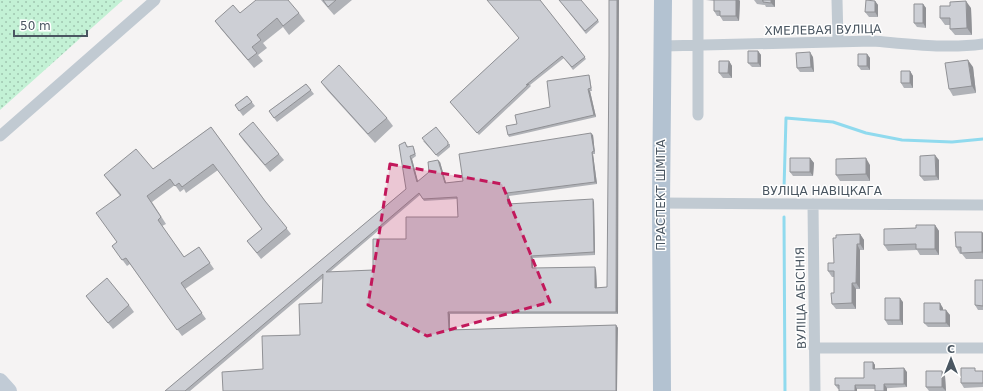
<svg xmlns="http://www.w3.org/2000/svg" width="983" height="391" viewBox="0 0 983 391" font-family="'DejaVu Sans',sans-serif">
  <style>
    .park { fill: url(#park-dots) }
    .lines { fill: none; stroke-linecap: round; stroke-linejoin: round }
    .stream { stroke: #90daee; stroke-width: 3 }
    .street { stroke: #c1cad2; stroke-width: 11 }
    .secondary { stroke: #c1cbd6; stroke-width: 16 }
    .primary { stroke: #b3c2d1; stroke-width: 18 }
    .wall { fill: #b0b2b7; fill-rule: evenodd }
    .shaded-wall { fill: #909195 }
    .building { fill: #cdcfd5; stroke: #909195; fill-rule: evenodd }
    .marked { fill: #c2185b; fill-opacity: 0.2; stroke: #c2185b; stroke-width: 3; stroke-dasharray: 8 5; stroke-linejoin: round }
    .labels { text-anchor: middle; stroke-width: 3; stroke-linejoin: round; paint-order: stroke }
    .street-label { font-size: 12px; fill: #4a5661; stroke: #fff }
  </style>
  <defs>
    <pattern id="park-dots" width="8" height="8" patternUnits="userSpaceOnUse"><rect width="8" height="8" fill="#c3f1d5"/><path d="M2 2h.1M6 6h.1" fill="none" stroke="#a0c6b0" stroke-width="1.8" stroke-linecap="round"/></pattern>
  </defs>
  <rect width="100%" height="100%" fill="#f5f3f3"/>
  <path class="park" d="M0 0H123L0 110Z"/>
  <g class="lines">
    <path class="stream" d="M784 189 786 118 833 122 866 133 902 140 952 142 983 139
      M784 217 785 391"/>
    <path class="street" d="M698 0V115
      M837 0 838 41
      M663 46 873 41C909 44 947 49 983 44
      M0 136 155 0
      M661 203 983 205
      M813 204 815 391
      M814 348H983"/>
    <path class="secondary" d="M0 381 9 391"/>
    <path class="primary" d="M662 391 661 203 663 0"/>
  </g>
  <path class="wall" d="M321 0H352L334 15Z
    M540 0 586 59 573 70 564 58 530 85 531 86 479 135 450 102 519 38Z
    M559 0 598 20 599 22 586 34Z
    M706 0H739L740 1 739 21H723L720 16H717L714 11V1Z
    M754 0H775V7H766L765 5 757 4Z
    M875 1 878 5V17H869L865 12Z
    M923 4 926 8V28L917 27 914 23Z
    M971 8 972 35H955L950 29V25H945L940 18Z
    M240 13H299L305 21 289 35 283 27 263 43 267 48 258 55 263 61 254 68 221 29 215 21Z
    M758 51 761 55V67H752L748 63Z
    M867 54 870 58V70H861L858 66Z
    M813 57 814 72H800L797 68Z
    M729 61 732 66V78H723L719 73Z
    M973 67 976 93 953 96 949 89Z
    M910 71 913 76V88H904L901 83Z
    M589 75 590 78 592 91H590L596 117 509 137 508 135 517 124 550 107Z
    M321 82 387 118 393 126 375 143 327 90Z
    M306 84 314 94 277 122 269 111Z
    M247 96 255 106 243 116 235 105Z
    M211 127 265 201 291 234 261 259 247 241 262 229 218 170 186 193 184 189 180 192 175 185 152 202 166 224 162 226 184 257 199 247 214 269 185 289 206 319 182 336 130 264 127 266 112 246 117 242 120 196 104 175 153 169Z
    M239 134 279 154 284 160 270 172 243 140Z
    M593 135 595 154H593L597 184 509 196 510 204 594 202 595 255 533 258V268L596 270 597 288 607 287 618 314H450V330L616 325 618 328 263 369 300 335 322 303 323 278 190 391H165L406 189 407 145 408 147 414 148 416 156 412 159 418 182 440 162 446 183 463 181ZM420 195 424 201 457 199 458 217 406 239 373 270 330 272Z
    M423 141 450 144V147L438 157Z
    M810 158 814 163 813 176H793L790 172Z
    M939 160V180L924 181 920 176Z
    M870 165V181H840L836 175Z
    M935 225 939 231V255H920L917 250 888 251 884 245 916 228Z
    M983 233V259H966L962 254H960L956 247Z
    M860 234 864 240V250H860V289H856V309H836L832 304 834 293V277H832L828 271 834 263 836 238Z
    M983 280V310H978L975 305Z
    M86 296 129 305 134 312 113 329 91 303Z
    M903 302V325H888L885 320Z
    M943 308V310L950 315V327H928L924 323Z
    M873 362 875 365V369L907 372V387L875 389H838L835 385 864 378Z
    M942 371 945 376 946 391H929L926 387Z
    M978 371H983V387L964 388 961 383Z"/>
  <path class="shaded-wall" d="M617 0H619L618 314 616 312Z
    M736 0H739L740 1 739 21 736 16Z
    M771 0H775V7L771 3Z
    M875 1 878 5V17L875 12Z
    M966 1 971 8 972 35 967 28Z
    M923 4 926 8V28L923 23Z
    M758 51 761 55V67L758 63Z
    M810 52 813 57 814 72 811 67Z
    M867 54 870 58V70L867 66Z
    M968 60 973 67 976 93 972 86Z
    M729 61 732 66V78L728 73Z
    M910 71 913 76V88L910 83Z
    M588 89 590 91 596 117 594 115Z
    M591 133 593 135 595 154 594 151Z
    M592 152 593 154 597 184 595 182Z
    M935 155 939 160V180L936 176Z
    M410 156 412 159 419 185 417 182Z
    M810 158 814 163 813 176 810 172Z
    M866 158 870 165V181L866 174Z
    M438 160 440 162 447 186 445 183Z
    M507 193 509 196 510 207 508 204Z
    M593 199 594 202 595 255 594 252Z
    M935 225 939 231V255L935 249Z
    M982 232 983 233V254L982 252Z
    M860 234 864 240V250L860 244Z
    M857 244 860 250V289L856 283Z
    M531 256 533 258V271L532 268Z
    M595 267 596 270 597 290 595 288Z
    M852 283 856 289V309L852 303Z
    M900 298 903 302V325L900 320Z
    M940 303 943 308V315L940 310Z
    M946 310 950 315V327L946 323Z
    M448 312 450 314V332L449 330Z
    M616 325 618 328 617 391H616Z
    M873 362 875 365V372L873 369Z
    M904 368 907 372V387L904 384Z
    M942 371 945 376 946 391 942 387Z
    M884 384 887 388V391H884Z
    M855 385 857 389V391H855Z"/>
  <path class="building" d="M256 0H288L299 13 283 26 277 18 257 35 261 40 252 47 257 53 248 60 215 21 233 5 240 13Z
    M323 0H336L328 7Z
    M487 0H540L585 57 572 67 562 56 526 85 529 84 477 133 450 102 519 38Z
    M559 0H581L598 20 585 31Z
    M609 0H617L616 312H448L449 330 616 325V391H223L222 372 263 369 262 336 300 335 299 304 322 303 323 274 185 391H165L406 189 399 145 405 142 407 147 413 146 415 154 410 156 417 182 429 172 428 162 438 160 445 183 463 181 459 154 591 133 594 151 592 152 595 182 507 193 508 204 593 199 594 252 531 256 532 268 595 267V288L607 287 609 56ZM419 193 423 199 457 197 458 217H406V239H373V270L326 272Z
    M714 0H736V16H720V11H714Z
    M762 0H771V3L763 2V0Z
    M866 0 875 1V12H865Z
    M966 1 967 28 950 29V18H940V6H950V2Z
    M914 4H923V23H914Z
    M748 51H758V63H748Z
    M810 52 811 67 797 68 796 53Z
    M858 54H867V66H858Z
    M968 60 972 86 949 89 945 63Z
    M719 61H729L728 73H719Z
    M339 65 387 118 368 134 321 82Z
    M901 71H910V83H901Z
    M589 75 591 88 588 89 594 115 508 135 506 126 517 124 515 115 550 107 547 81Z
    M306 84 311 90 274 118 269 111Z
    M247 96 252 102 239 111 235 105Z
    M253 122 279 154 265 165 239 134Z
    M211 127 265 201 287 228 257 253 247 241 262 229 213 164 182 187 179 183 175 186 170 179 147 196 161 217 158 220 184 257 199 247 210 263 181 283 202 313 177 330 126 258 122 260 112 246 117 242 96 213 121 195 104 175 136 149 153 169Z
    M436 127 448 142V145L436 155 422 138Z
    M935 155 936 176H920V156Z
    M790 158H810V172H790Z
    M866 158V174L836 175V159Z
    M916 225H935V249H916V244L884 245V229L916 228Z
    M955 232H982V252L961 253V247H956Z
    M860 234V244H857L856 283H852V303L832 304 831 293H834V271H828V263H834L833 238H836V235Z
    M107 278 129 305 108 323 86 296Z
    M975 280H983V306L975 305Z
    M885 298H900V320H885Z
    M924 303H940V310H946V323H924Z
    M864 362H873V369L904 368V384H884V391H875V385H855V391H839V385H835V378H864Z
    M961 368H975V371H983V383H961Z
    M926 371H942V387H926Z"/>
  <path class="marked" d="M390 164 502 184 550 302 427 336 368 305Z"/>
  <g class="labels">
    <g class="street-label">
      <text transform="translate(823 30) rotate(-1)" y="4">ХМЕЛЕВАЯ ВУЛІЦА</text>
      <text x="822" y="195">ВУЛІЦА НАВІЦКАГА</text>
      <text transform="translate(661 195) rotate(-90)" y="4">ПРАСПЕКТ ШМІТА</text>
      <text transform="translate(801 298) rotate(-91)" y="4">ВУЛІЦА АБІСІНІЯ</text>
    </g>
  </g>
  <g transform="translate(951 359)" stroke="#ffffff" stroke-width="3" paint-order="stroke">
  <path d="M0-3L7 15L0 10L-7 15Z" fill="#4a5661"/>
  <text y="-6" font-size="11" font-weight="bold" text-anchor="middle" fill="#4a5661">С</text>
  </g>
  <path d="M14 30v6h73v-6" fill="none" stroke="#4a5661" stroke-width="2"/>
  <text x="20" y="30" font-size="12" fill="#4a5661" stroke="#ffffff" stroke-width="3" paint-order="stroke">50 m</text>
</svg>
